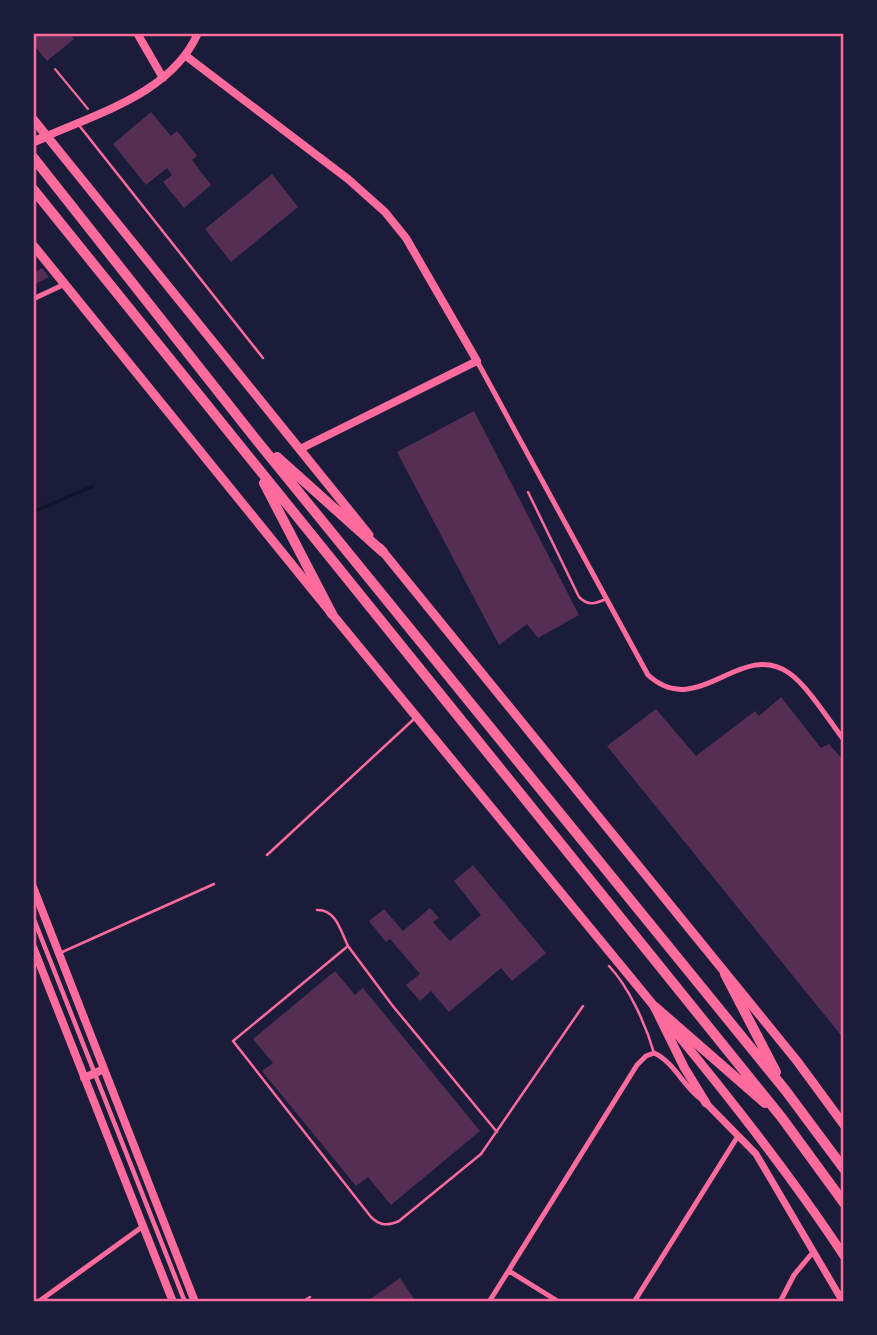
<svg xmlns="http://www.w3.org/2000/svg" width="877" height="1335" viewBox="0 0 877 1335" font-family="Karla,sans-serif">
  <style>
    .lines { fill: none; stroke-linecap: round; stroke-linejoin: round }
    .stream { stroke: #12122b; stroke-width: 3.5 }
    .building { fill: #542f53 }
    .path { stroke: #ff6b9d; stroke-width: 2 }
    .service { stroke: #ff6b9d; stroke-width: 2.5 }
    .pedestrian { stroke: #ff6b9d; stroke-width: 4.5 }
    .minor { stroke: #ff6b9d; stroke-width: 5 }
    .tertiary { stroke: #ff6b9d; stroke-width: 7 }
    .secondary { stroke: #ff6b9d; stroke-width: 8 }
    .primary { stroke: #ff6b9d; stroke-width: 9 }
    .motorway { stroke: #ff6b9d; stroke-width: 10 }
    .neatline { fill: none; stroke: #ff6b9d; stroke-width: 2.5 }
  </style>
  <rect width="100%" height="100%" fill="#1b1b3a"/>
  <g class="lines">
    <path class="stream" d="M33 512 93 486"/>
  </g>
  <path class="building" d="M33 33H70L74 39 47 61 33 44Z
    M151 112 171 136 177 131 197 156 192 160 211 185 184 208 163 182 172 175 167 168 146 185 113 144Z
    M272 174 298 207 231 262 205 229Z
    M42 268 49 277 33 285V273Z
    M474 411 579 615 538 638 527 624 499 645 397 452Z
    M781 697 821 748 829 744 844 761V1039L607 746 656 709 696 756 755 711 759 716Z
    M473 865 546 953 512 981 501 968 449 1012 431 991 420 1001 406 985 420 974 390 939 386 942 369 921 384 909 403 931 430 908 439 918 433 922 450 941 481 915 454 881Z
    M335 971 355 995 363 988 480 1131 391 1205 368 1177 356 1186 262 1071 273 1063 253 1039Z
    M400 1278 416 1302H366Z"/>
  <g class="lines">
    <path class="path" d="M55 69 88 109"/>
    <path class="service" d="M78 124 263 358
      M528 492 579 597C588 606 595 604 606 599
      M267 855 414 719
      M317 910C336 909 341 932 348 946
      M60 953 214 884
      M609 966C629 987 646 1025 654 1053
      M497 1132 392 1005 348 946 233 1041 371 1217C380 1226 388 1226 399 1221L481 1154 583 1006
      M302 1302 310 1297"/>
    <path class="pedestrian" d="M33 917 185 1302"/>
    <path class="minor" d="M33 299 65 284
      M477 361 648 675C698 721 740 639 789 673 807 685 830 722 844 740
      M509 1271 559 1302
      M38 1302 142 1227
      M489 1302 637 1065 646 1056 654 1053C674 1062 683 1086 701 1099
      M634 1302 738 1136
      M780 1302 794 1275 814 1251"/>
    <path class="tertiary" d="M706 1103 756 1154 843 1302"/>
    <path class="secondary" d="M137 33 163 78
      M186 56 348 179 385 212 406 238 477 361 300 449
      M47 136C101 112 172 92 198 33
      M33 887 195 1302
      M33 947 173 1302
      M84 1078 104 1069"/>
    <path class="primary" d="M33 119 369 535
      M33 142 47 136
      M33 245 332 614 659 1012
      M380 548 797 1061 844 1125
      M655 1008 684 1067 706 1103
      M668 1023C730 1098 790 1174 844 1256"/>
    <path class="motorway" d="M33 157 254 437 786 1091 844 1169
      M33 189 782 1118 844 1203
      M277 457 383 552
      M264 483 332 614
      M725 974 776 1072
      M655 1007 765 1103"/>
  </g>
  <rect width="877" height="1335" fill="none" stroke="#1b1b3a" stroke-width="70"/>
  <rect x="35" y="35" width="807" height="1265" class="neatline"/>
</svg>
